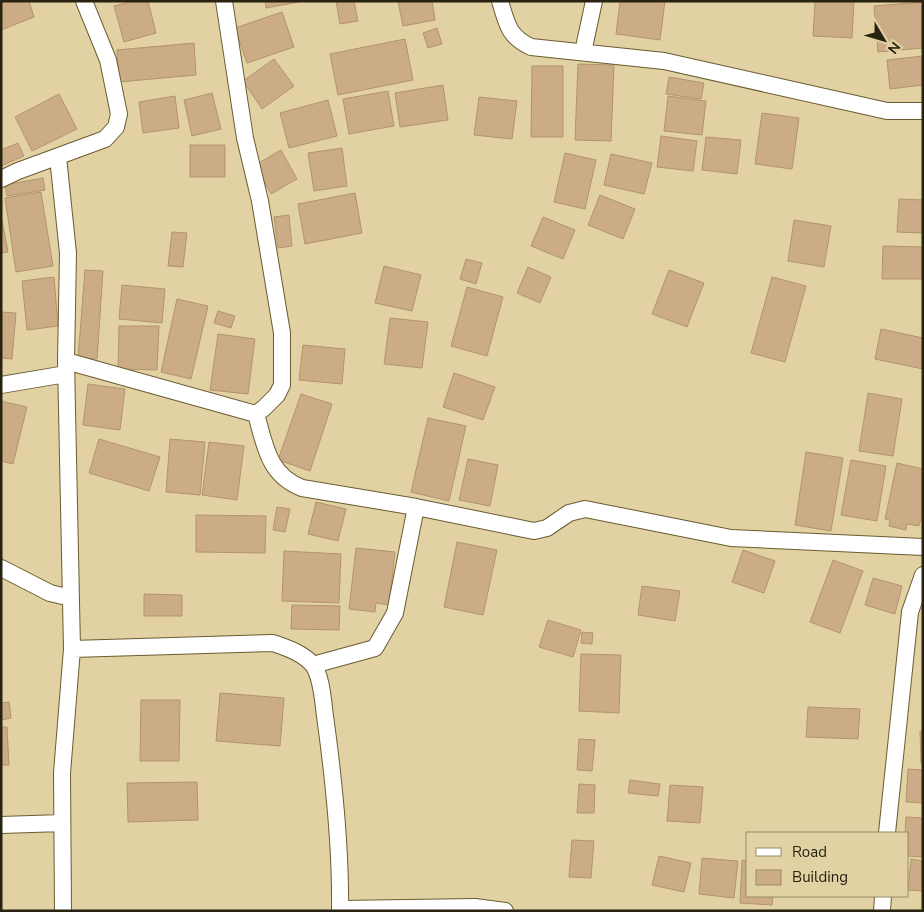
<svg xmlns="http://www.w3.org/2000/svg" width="924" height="912" viewBox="0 0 924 912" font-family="'Nunito Sans',sans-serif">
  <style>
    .building { fill: #ccac86; stroke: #b3936e }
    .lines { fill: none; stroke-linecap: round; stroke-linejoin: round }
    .minor-casing { stroke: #6a5c31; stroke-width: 18 }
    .minor { stroke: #fff; stroke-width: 16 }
  </style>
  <rect width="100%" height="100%" fill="#e2d2a3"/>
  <path class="building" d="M1 1H29L34 17 1 30Z
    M133 1H148L156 33 124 42 114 6Z
    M265 1H304L266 8Z
    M336 1H354L358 21 340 24Z
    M398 1H432L435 20 403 26Z
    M620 1H665L660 40 616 34Z
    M815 1H854L852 38 813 36Z
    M923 2V48L878 52 874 6Z
    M282 12 294 47 247 63 235 28Z
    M437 28 442 44 428 48 423 33Z
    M405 39 413 80 338 95 330 54Z
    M194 43 196 75 119 82 117 50Z
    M923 56V85L890 89 887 60Z
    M274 59 294 86 262 109 243 81Z
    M578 64 614 65 611 141 575 140Z
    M532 66H563V137H531Z
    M669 77 704 83 701 99 666 94Z
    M443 85 448 120 400 127 395 93Z
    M388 91 394 126 349 134 343 99Z
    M212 93 221 129 192 136 184 100Z
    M59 94 77 129 32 151 15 117Z
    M175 96 179 128 143 133 139 102Z
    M668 96 706 101 702 135 664 131Z
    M479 97 517 101 512 139 474 135Z
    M328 100 337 136 289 148 280 113Z
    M762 113 799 118 792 169 755 164Z
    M661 136 697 141 693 171 657 167Z
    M706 137 741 140 737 174 702 170Z
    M18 143 24 156 1 166V150Z
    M190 145H225V177H190Z
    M342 148 347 186 314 191 308 153Z
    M281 150 297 179 271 194 255 165Z
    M565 153 596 160 585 209 554 202Z
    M611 154 652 163 644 194 604 185Z
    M43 178 45 190 7 196 5 185Z
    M41 192 53 266 16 272 5 198Z
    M355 193 362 233 305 244 298 204Z
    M600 195 635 209 623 239 588 225Z
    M899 199 923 200V233L897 232Z
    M1 215 8 252 1 253Z
    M289 215 292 246 278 248 274 217Z
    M543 217 575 230 563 259 531 246Z
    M794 220 831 226 824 267 788 261Z
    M172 232 187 233 183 267 168 266Z
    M883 246 923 247V279H882Z
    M466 259 482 263 476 284 460 279Z
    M384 266 421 275 412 311 375 303Z
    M528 267 551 277 540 303 517 293Z
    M85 270 103 271 97 359 78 358Z
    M669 270 704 283 687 327 652 314Z
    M54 277 58 326 27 330 22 281Z
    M772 277 806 286 785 362 751 353Z
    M122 285 165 289 162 323 119 319Z
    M467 287 503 297 487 356 451 346Z
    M177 299 208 306 191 379 161 372Z
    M218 311 235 316 231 328 214 323Z
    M1 312 16 313 12 359 1 358Z
    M390 318 428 322 422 368 384 364Z
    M119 326H159L157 370 118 369Z
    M881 329 923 338V369L875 359Z
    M218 334 255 339 248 394 210 390Z
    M303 345 345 349 342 384 299 380Z
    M454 373 495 387 483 420 443 407Z
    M88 384 125 389 120 430 83 425Z
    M868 393 902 399 893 456 859 451Z
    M301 394 332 404 310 471 278 460Z
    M1 401 27 407 13 464 1 461Z
    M428 418 466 426 449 501 411 492Z
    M99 439 160 457 149 491 89 473Z
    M170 439 205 442 200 495 166 492Z
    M209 442 244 446 237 500 202 495Z
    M806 452 843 458 831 531 795 525Z
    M468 459 498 465 490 506 459 500Z
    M851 460 886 466 877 521 841 515Z
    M897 463 923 469V510L919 526 907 524 906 530 889 526 890 520 885 519Z
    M316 502 346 509 338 541 308 534Z
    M277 507 290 509 285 532 273 530Z
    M196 515 266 516 265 553 196 552Z
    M457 542 497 550 483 615 444 607Z
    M356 548 395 552 389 605 376 603 375 612 349 609Z
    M743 550 775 561 764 593 732 582Z
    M284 551 341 554 339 603 282 601Z
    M833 560 863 571 840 633 810 622Z
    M873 578 902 586 895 614 865 605Z
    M642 586 680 591 675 621 638 615Z
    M144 594 182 595V616H144Z
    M292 605 340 606 339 630 291 629Z
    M548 620 581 630 573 657 539 647Z
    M582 632 593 633 592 644 581 643Z
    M581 654 621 655 619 713 579 711Z
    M220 693 284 698 280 746 216 741Z
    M141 700H180L179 761H140Z
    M9 702 11 718 1 720V703Z
    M808 707 860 709 858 739 806 737Z
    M1 727H7L9 765H1Z
    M920 731H923V763H921Z
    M579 739 595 740 592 771 577 770Z
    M908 769 923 770V803L906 802Z
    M630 780 660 784 658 796 628 793Z
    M197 782 198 820 128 822 127 783Z
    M579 784 595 785 594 813H577Z
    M670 785 703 787 700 823 667 821Z
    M906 817 923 818V857L908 856V833H905Z
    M572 840 594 841 591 878 569 877Z
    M659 856 691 863 684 892 652 885Z
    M702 858 738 861 734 898 699 894Z
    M911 859 923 861V891L908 890Z
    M742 860 748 861V896H773L772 905 740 903Z"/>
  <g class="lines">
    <g class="minor-casing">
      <path id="minor" d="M500 1C507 24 508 36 531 47L664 61 887 111H923
        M583 52 594 1
        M58 157 68 253 66 361 72 649 62 773 63 911
        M1 179 18 171 105 139 116 127 119 114 108 60 84 1
        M66 361 256 414 264 408 277 395 282 385V333L260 201 245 138 224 1
        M1 385 66 374
        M256 414C265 445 268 475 302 488L416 507 534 531 547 528 569 513 585 509 731 538 923 547
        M1 568 50 593 71 598
        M72 649 273 643C287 648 303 653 313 665 322 677 323 702 325 716 334 781 341 846 340 911
        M313 665 375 648 395 613 416 507
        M1 825 62 823
        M887 833 910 612 923 575
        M340 909 475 907 505 911
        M882 911 883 896"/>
    </g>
    <use href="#minor" class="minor"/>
  </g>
  <rect width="924" height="912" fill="none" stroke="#282210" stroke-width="5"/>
  <rect x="746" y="832" width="162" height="65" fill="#e2d2a3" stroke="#988c68"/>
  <rect x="756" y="848" width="25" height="8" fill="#ffffff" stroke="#988c68"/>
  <text x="792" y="857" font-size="15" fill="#282210">Road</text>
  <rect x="756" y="870" width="25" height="15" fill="#ccac86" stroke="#988c68"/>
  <text x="792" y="882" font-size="15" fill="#282210">Building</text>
  <g transform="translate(884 40) rotate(128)" stroke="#e2d2a3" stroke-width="4" paint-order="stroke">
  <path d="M0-4L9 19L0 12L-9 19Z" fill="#282210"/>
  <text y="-8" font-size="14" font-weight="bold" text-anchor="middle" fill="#282210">N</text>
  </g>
</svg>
